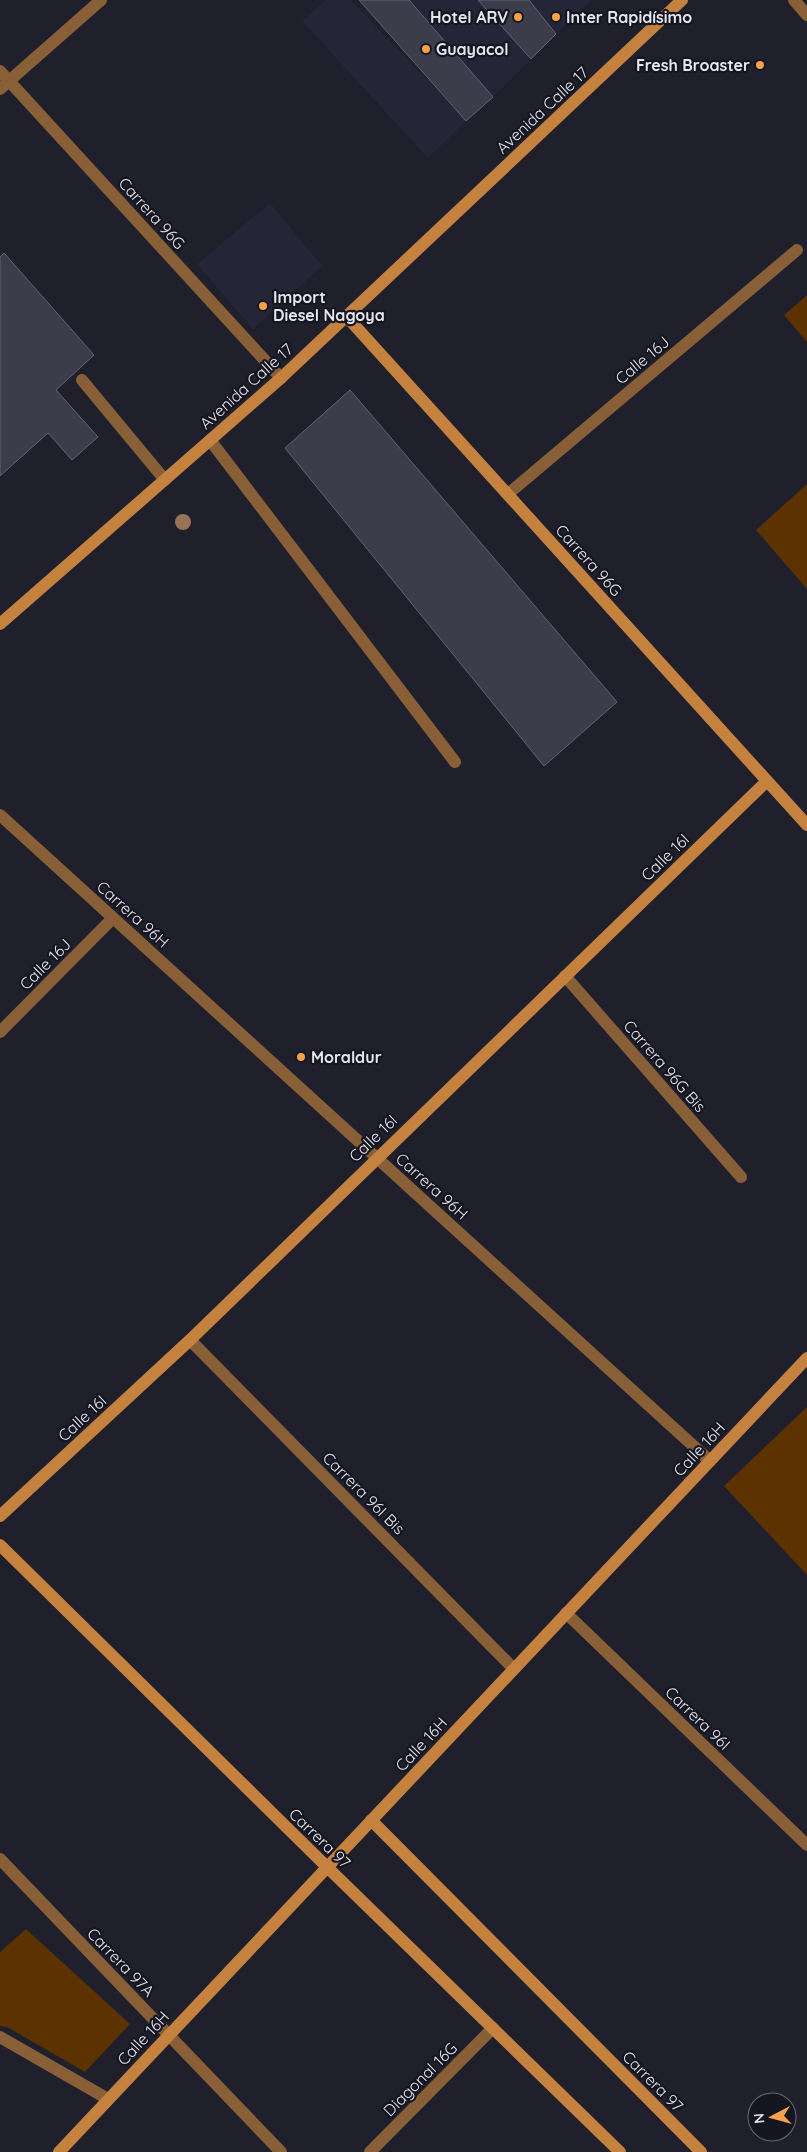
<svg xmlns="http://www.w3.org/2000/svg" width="807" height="2152" viewBox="0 0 807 2152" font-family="Quicksand,sans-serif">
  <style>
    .built { fill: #252538 }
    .green { fill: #5b3200 }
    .building { fill: #3c3c4a; stroke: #636473 }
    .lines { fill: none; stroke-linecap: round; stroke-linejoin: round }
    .lane { stroke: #895f38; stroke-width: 12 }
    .street { stroke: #895f38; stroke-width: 12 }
    .secondary { stroke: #c5823f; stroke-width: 12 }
    .tree { fill: #997355 }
    .poi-dot { fill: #f7a149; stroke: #161622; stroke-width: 2 }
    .labels { text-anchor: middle; stroke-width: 4.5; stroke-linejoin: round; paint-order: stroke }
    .poi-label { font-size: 16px; font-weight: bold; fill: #e5e6ee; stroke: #161622; text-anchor: start }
    .street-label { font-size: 16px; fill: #e5e6ee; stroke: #161622 }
  </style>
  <rect width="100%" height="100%" fill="#1f202c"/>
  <path class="built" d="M326 0H351L466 121 428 158 302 21Z
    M409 0H478L531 59 493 97Z
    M529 0H592L556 34Z
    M270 203 322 266 253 329 197 264Z"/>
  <path class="green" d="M807 295V342L784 315Z
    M807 484V589L756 530Z
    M807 1407V1575L724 1486Z
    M26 1929 130 2024 85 2072 7 2027 0 2026V1952Z"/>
  <path class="building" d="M359 0H409L493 97 466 121Z
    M478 0H529L556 34 531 59Z
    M4 253 94 355 56 390 98 437 72 460 48 433 0 476V257Z
    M350 390 617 702 544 766 285 448Z"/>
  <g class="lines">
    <path class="lane" d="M82 380 165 480
      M210 440 455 762"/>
    <path class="street" d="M794 0 807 15
      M0 71 281 378
      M0 89 101 0
      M508 494 797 250
      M0 815 710 1461
      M565 976 741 1177
      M0 1032 113 918
      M190 1340 514 1669
      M566 1613 807 1845
      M0 1859 281 2152
      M0 2037 108 2099
      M370 2152 493 2028"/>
    <path class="secondary" d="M347 317 807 825
      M0 624 281 378 682 0
      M0 1516 190 1340 767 781
      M0 1545 327 1867 620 2152
      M371 1820 701 2152
      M59 2152 807 1358"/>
  </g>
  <circle class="tree" cx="183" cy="522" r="8"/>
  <g class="poi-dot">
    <circle cx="518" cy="17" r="5"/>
    <circle cx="556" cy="17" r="5"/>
    <circle cx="426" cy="49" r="5"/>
    <circle cx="760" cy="65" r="5"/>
    <circle cx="263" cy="306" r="5"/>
    <circle cx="301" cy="1057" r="5"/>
  </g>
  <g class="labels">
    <g class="poi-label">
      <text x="508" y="23" text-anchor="end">Hotel ARV</text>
      <text x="566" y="23">Inter Rapidísimo</text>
      <text x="436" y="55">Guayacol</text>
      <text x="750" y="71" text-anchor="end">Fresh Broaster</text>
      <text x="273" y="303">Import<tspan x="273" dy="18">Diesel Nagoya</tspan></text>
      <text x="311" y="1063">Moraldur</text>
    </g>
    <g class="street-label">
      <text transform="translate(542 110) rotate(-43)" y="6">Avenida Calle 17</text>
      <text transform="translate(152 213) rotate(48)" y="6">Carrera 96G</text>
      <text transform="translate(642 360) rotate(-40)" y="6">Calle 16J</text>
      <text transform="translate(246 386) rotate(-42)" y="6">Avenida Calle 17</text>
      <text transform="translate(589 560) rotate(48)" y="6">Carrera 96G</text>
      <text transform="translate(665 857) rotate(-44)" y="6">Calle 16I</text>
      <text transform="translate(133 914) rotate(42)" y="6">Carrera 96H</text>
      <text transform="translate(45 964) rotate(-45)" y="6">Calle 16J</text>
      <text transform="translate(665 1066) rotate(49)" y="6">Carrera 96G Bis</text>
      <text transform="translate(373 1138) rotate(-44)" y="6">Calle 16I</text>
      <text transform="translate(432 1186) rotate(42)" y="6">Carrera 96H</text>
      <text transform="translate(82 1418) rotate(-43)" y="6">Calle 16I</text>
      <text transform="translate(699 1449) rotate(-47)" y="6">Calle 16H</text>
      <text transform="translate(364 1493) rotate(45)" y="6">Carrera 96I Bis</text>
      <text transform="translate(698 1718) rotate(44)" y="6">Carrera 96I</text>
      <text transform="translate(421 1744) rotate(-47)" y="6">Calle 16H</text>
      <text transform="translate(320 1838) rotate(44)" y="6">Carrera 97</text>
      <text transform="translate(121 1962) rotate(46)" y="6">Carrera 97A</text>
      <text transform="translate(143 2038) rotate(-47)" y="6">Calle 16H</text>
      <text transform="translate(420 2079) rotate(-45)" y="6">Diagonal 16G</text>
      <text transform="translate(653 2081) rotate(45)" y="6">Carrera 97</text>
    </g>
  </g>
  <g transform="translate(772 2117) rotate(264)"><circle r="24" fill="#161622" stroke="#696974"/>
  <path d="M0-4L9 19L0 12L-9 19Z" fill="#f7a149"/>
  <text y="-8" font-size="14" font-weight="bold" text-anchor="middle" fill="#e5e6ee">N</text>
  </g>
</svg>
